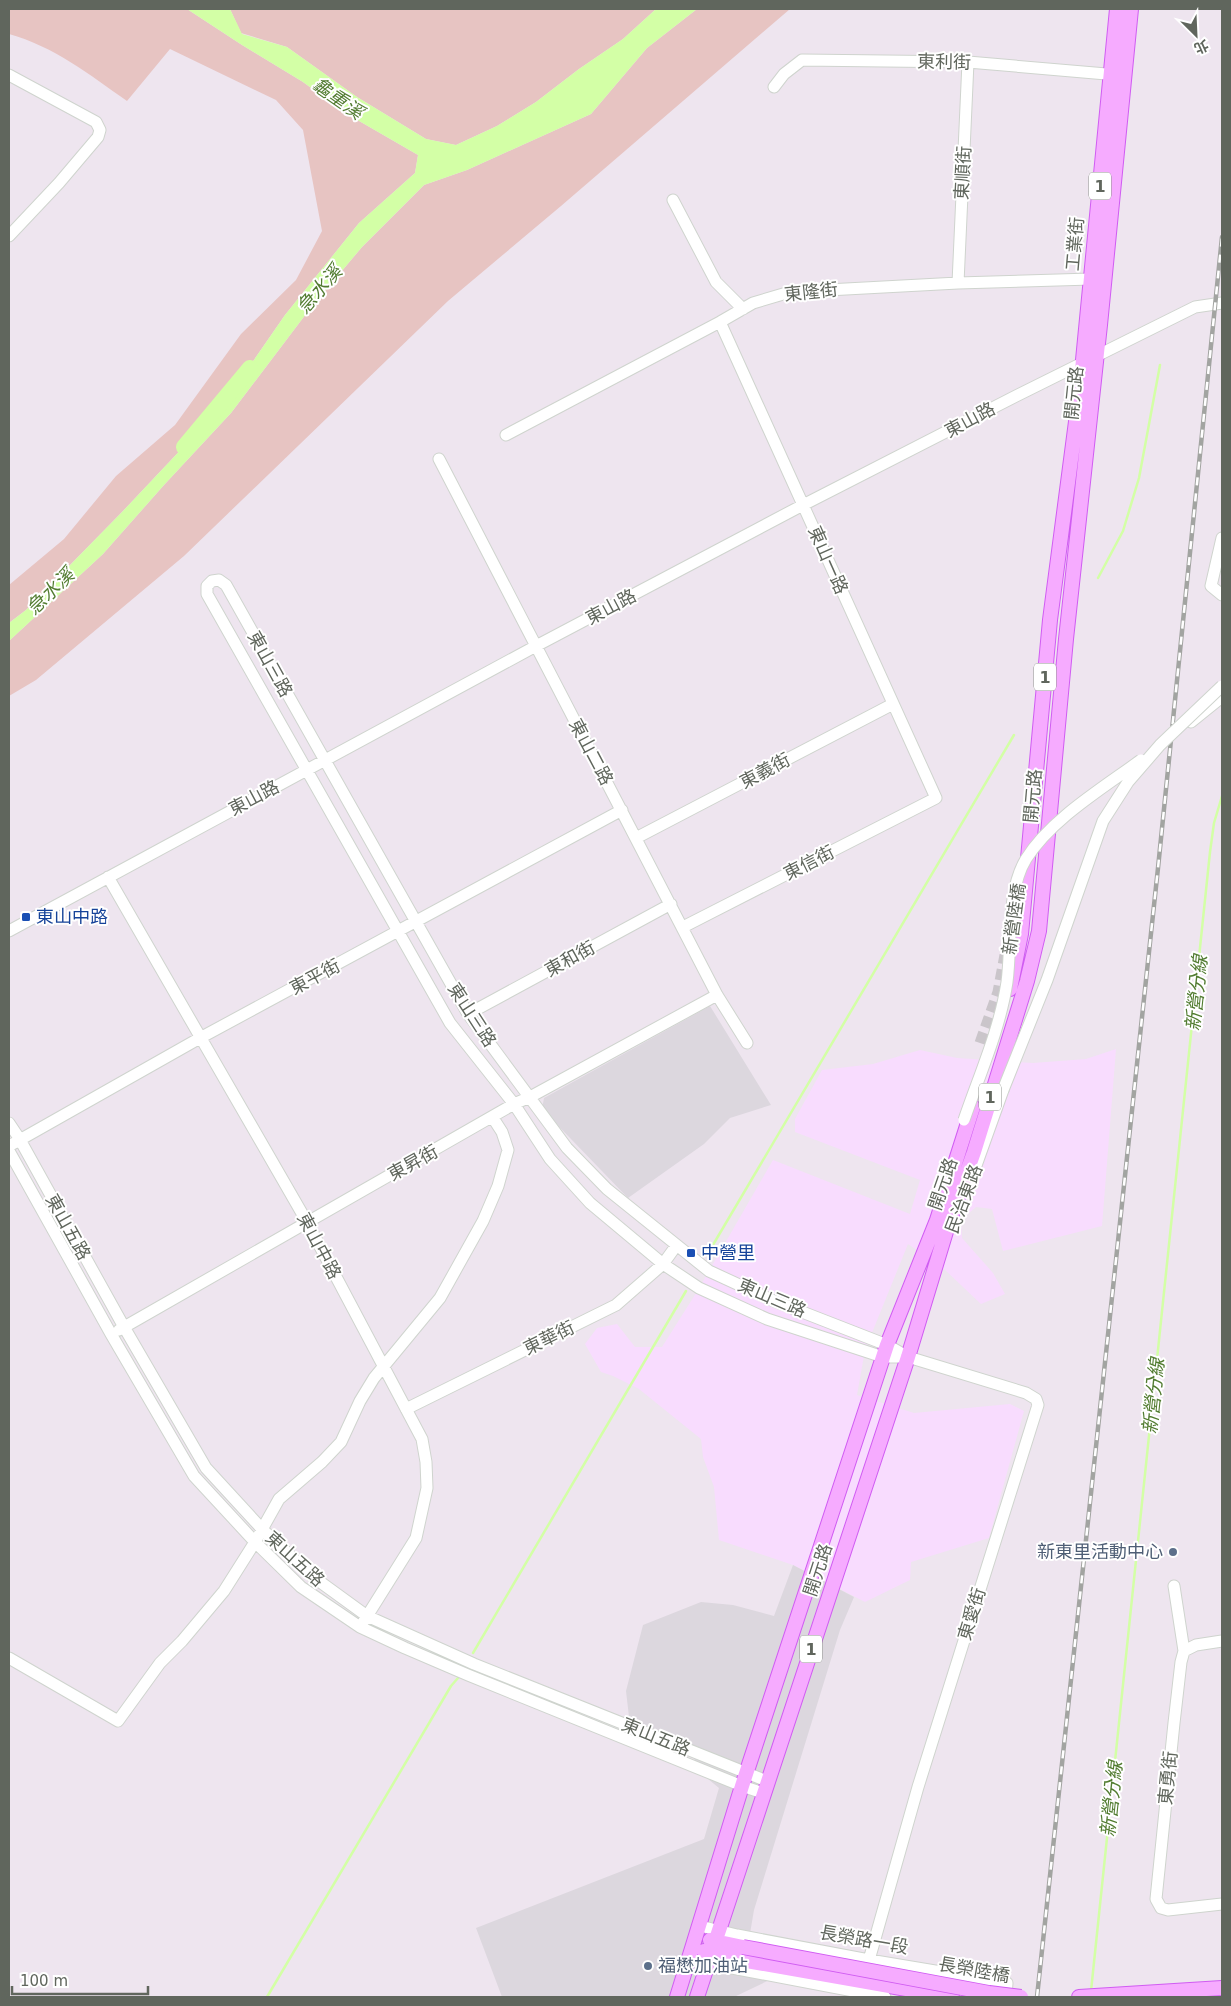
<svg xmlns="http://www.w3.org/2000/svg" width="1231" height="2006" viewBox="0 0 1231 2006" font-family="'DejaVu Sans','Noto Sans TC',sans-serif">
  <style>
    .commercial { fill: #f8dcfe }
    .industrial { fill: #dcd7de }
    .green { fill: #e7c4c2 }
    .water { fill: #d3ffa6 }
    .lines { fill: none; stroke-linecap: round; stroke-linejoin: round }
    .stream { stroke: #d3ffa6; stroke-width: 2.5 }
    .river { stroke: #d3ffa6; stroke-width: 16 }
    .minor-tunnel { stroke: #cac5ca; stroke-width: 11; stroke-dasharray: 11 5.5; stroke-linecap: butt }
    .minor-casing { stroke: #cfd4ce; stroke-width: 13 }
    .major-casing { stroke: #d05cf2; stroke-width: 16 }
    .minor { stroke: #fff; stroke-width: 11 }
    .major { stroke: #f6abff; stroke-width: 14 }
    .rail-casing { stroke: #a2a4a1; stroke-width: 4.5 }
    .rail { stroke: #fff; stroke-width: 2.5; stroke-dasharray: 8; stroke-linecap: butt }
    .minor-bridge-casing { stroke: #cfd4ce; stroke-width: 13; stroke-linecap: butt }
    .major-bridge-casing { stroke: #d05cf2; stroke-width: 16; stroke-linecap: butt }
    .minor-bridge { stroke: #fff; stroke-width: 11 }
    .major-bridge { stroke: #f6abff; stroke-width: 14 }
    .transit-dot { fill: #1a4fb4; stroke: #fff; stroke-width: 2 }
    .service-dot { fill: #5c6f8a; stroke: #fff; stroke-width: 2 }
    .labels { text-anchor: middle; stroke-width: 4; stroke-linejoin: round; paint-order: stroke }
    .shield { fill: #fff; stroke: #90948e; stroke-width: 1 }
    .shield-label { font-size: 16px; font-weight: bold; fill: #60665d }
    .street-label { font-size: 18px; fill: #60665d; stroke: #fff }
    .transit-label { font-size: 18px; fill: #164399; stroke: #fff; text-anchor: start }
    .service-label { font-size: 18px; fill: #4e5e75; stroke: #fff; text-anchor: end }
    .water-label { font-size: 19px; font-style: italic; fill: #527c31; stroke: #fff }
  </style>
  <rect width="100%" height="100%" fill="#eee5ef"/>
  <path class="commercial" d="M1116 1049 1102 1226 1003 1251 992 1209 976 1207 961 1220 962 1238 993 1273 1005 1294 981 1304 944 1269 908 1244 865 1350 857 1395 914 1413 1010 1404 1024 1411 989 1538 911 1562 910 1580 865 1602 793 1565 719 1540 714 1487 703 1457 701 1439 639 1389 613 1376 601 1372 585 1344 597 1328 617 1324 635 1347H662L698 1290 773 1160 910 1214 920 1180 795 1132V1119L822 1070 873 1064 920 1050 957 1058 1033 1063 1086 1059Z"/>
  <path class="industrial" d="M710 1006 771 1105 730 1118 704 1144 628 1198 542 1109 544 1098Z
    M793 1565 854 1597 840 1630 754 1910 745 1963 782 1974 734 1997H502L476 1928 704 1839 719 1788 697 1770 694 1757 631 1734 626 1691 643 1625 701 1602 733 1605 774 1616Z"/>
  <path class="green" d="M9 9H187L242 45 303 82 347 114 418 155 415 173 359 223 285 315 222 406 123 511 26 610 9 623V585L64 539 116 476 175 425 241 334 296 280 322 231 303 130 276 100 170 49 127 101C90 75 53 46 9 34Z
    M230 9H656L623 39 579 69 536 102 497 126 456 145 426 139 357 97 287 47 241 33Z
    M697 9H790L561 206 448 301 184 556 36 680 9 696V641L103 554 164 485 231 413 309 310 362 247 424 185 467 170 591 114 647 48Z"/>
  <path class="water" d="M187 9H230L242 34 287 47 357 97 426 139 456 145 497 126 536 102 579 69 623 39 656 9H697L647 48 591 114 467 170 424 185 362 247 309 310 231 413 164 485 103 554 9 641V623L26 610 123 511 222 406 285 315 359 223 415 173 418 155 347 114 303 82 242 45Z"/>
  <g class="lines">
    <path class="stream" d="M1098 578 1123 531 1139 478 1160 365
      M707 1255 1014 735
      M473 1653 686 1291
      M1091 1991 1210 852 1214 823 1222 796
      M267 1997 451 1686 458 1678"/>
    <path class="river" d="M184 447 250 368"/>
    <path class="minor-tunnel" d="M980 1043 998 992 1005 955"/>
    <g class="minor-casing">
      <path id="minor" d="M9 75 96 122 100 130 98 137 59 183 9 236
        M774 87 784 74 802 60 968 62 1118 75
        M673 200 716 282 743 309
        M958 283 968 62
        M506 435 720 322 753 303 790 292 958 283 1091 279
        M439 459 717 995 747 1043
        M1222 538 1211 586 1222 595
        M1191 722 1222 697
        M636 838 893 704
        M108 877 307 1222 422 1439 426 1462 427 1488 416 1538 364 1621
        M683 927 936 798 720 322
        M9 931 536 646 803 505 1016 396 1195 307 1222 303
        M468 1014 671 904
        M9 1123 19 1138 124 1327 206 1468 262 1529 312 1576 367 1616 474 1664 767 1781
        M9 1146 200 1038 622 810
        M9 1151 111 1334 194 1476 255 1542 301 1587 360 1627 405 1648 468 1675 742 1786 763 1793
        M968 1188 1003 1090
        M119 1330 514 1104 530 1097 717 995
        M406 1409 616 1305 663 1264 676 1246
        M1174 1586 1184 1651 1181 1662 1174 1723 1156 1899 1161 1908 1168 1910 1222 1904
        M1184 1651 1196 1645 1222 1641
        M9 1658 118 1721 160 1663 182 1641 224 1591 255 1542 279 1499 322 1462 341 1442 360 1401 374 1378 440 1298 483 1221 498 1186 508 1150 502 1132 493 1118
        M700 1926 737 1935 869 1960 1007 1983 1006 1997
        M690 1960 885 1997
        M869 1960 918 1787 1038 1405 1036 1399 1026 1393 908 1357 887 1345 774 1301 709 1271 607 1189 567 1148 468 1014 226 585 219 580 212 581 207 586V594L450 1023 514 1104 550 1159 590 1203 663 1264 699 1288 767 1319 883 1357H908"/>
    </g>
    <g class="major-casing">
      <path id="major" d="M1010 989 1021 934 1050 620 1080 391 1117 9
        M710 1940 743 1947
        M704 1951 741 1960 952 1997
        M677 1997 742 1786 887 1345 937 1220 973 1107
        M697 1997 908 1357 948 1225 974 1152 1027 981 1039 931 1066 639 1100 325 1131 9
        M1079 1997 1222 1988"/>
    </g>
    <use href="#minor" class="minor"/>
    <use href="#major" class="major"/>
    <g class="rail-casing">
      <path id="rail" d="M1037 1997 1158 868 1222 237"/>
    </g>
    <use href="#rail" class="rail"/>
    <g class="minor-bridge-casing">
      <path id="minor-bridge" d="M1003 1090 1047 980 1103 821 1128 782 1160 745 1222 686
        M964 1120C979 1076 1000 1029 1007 982 1012 945 1006 892 1026 859 1051 819 1103 788 1141 760"/>
    </g>
    <g class="major-bridge-casing">
      <path id="major-bridge" d="M743 1947 989 1993 1021 1997"/>
    </g>
    <use href="#minor-bridge" class="minor-bridge"/>
    <use href="#major-bridge" class="major-bridge"/>
  </g>
  <g class="transit-dot">
    <rect x="21" y="912" width="10" height="10" rx="2.5"/>
    <rect x="686" y="1248" width="10" height="10" rx="2.5"/>
  </g>
  <g class="service-dot">
    <circle cx="1173" cy="1552" r="5"/>
    <circle cx="648" cy="1966" r="5"/>
  </g>
  <g class="labels">
    <g class="shield">
      <rect x="1089" y="172.5" width="22" height="27" rx="4"/>
      <rect x="1034" y="663.5" width="22" height="27" rx="4"/>
      <rect x="979" y="1083.5" width="22" height="27" rx="4"/>
      <rect x="800" y="1635.5" width="22" height="27" rx="4"/>
    </g>
    <g class="shield-label">
      <text x="1100" y="192">1</text>
      <text x="1045" y="683">1</text>
      <text x="990" y="1103">1</text>
      <text x="811" y="1655">1</text>
    </g>
    <g class="street-label">
      <text transform="translate(944 62) rotate(1)" y="6">東利街</text>
      <text transform="translate(963 173) rotate(-87)" y="6">東順街</text>
      <text transform="translate(1075 244) rotate(-85)" y="6">工業街</text>
      <text transform="translate(811 292) rotate(-6)" y="6">東隆街</text>
      <text transform="translate(1074 393) rotate(-84)" y="6">開元路</text>
      <text transform="translate(970 420) rotate(-28)" y="6">東山路</text>
      <text transform="translate(828 560) rotate(66)" y="6">東山一路</text>
      <text transform="translate(611 607) rotate(-28)" y="6">東山路</text>
      <text transform="translate(270 664) rotate(61)" y="6">東山三路</text>
      <text transform="translate(591 752) rotate(62)" y="6">東山二路</text>
      <text transform="translate(765 771) rotate(-28)" y="6">東義街</text>
      <text transform="translate(1033 796) rotate(-85)" y="6">開元路</text>
      <text transform="translate(254 798) rotate(-28)" y="6">東山路</text>
      <text transform="translate(809 863) rotate(-27)" y="6">東信街</text>
      <text transform="translate(1014 919) rotate(-82)" y="6">新營陸橋</text>
      <text transform="translate(570 959) rotate(-29)" y="6">東和街</text>
      <text transform="translate(315 977) rotate(-28)" y="6">東平街</text>
      <text transform="translate(472 1015) rotate(57)" y="6">東山三路</text>
      <text transform="translate(413 1163) rotate(-29)" y="6">東昇街</text>
      <text transform="translate(943 1184) rotate(-71)" y="6">開元路</text>
      <text transform="translate(964 1199) rotate(-69)" y="6">民治東路</text>
      <text transform="translate(68 1227) rotate(61)" y="6">東山五路</text>
      <text transform="translate(319 1246) rotate(62)" y="6">東山中路</text>
      <text transform="translate(772 1298) rotate(23)" y="6">東山三路</text>
      <text transform="translate(549 1338) rotate(-26)" y="6">東華街</text>
      <text transform="translate(295 1559) rotate(42)" y="6">東山五路</text>
      <text transform="translate(818 1570) rotate(-72)" y="6">開元路</text>
      <text transform="translate(972 1614) rotate(-73)" y="6">東愛街</text>
      <text transform="translate(656 1737) rotate(22)" y="6">東山五路</text>
      <text transform="translate(1168 1778) rotate(-84)" y="6">東勇街</text>
      <text transform="translate(864 1940) rotate(10)" y="6">長榮路一段</text>
      <text transform="translate(974 1970) rotate(10)" y="6">長榮陸橋</text>
    </g>
    <g class="transit-label">
      <text x="36" y="923">東山中路</text>
      <text x="701" y="1259">中營里</text>
    </g>
    <g class="service-label">
      <text x="1163" y="1558">新東里活動中心</text>
      <text x="658" y="1972" text-anchor="start">福懋加油站</text>
    </g>
    <g class="water-label">
      <text transform="translate(338 98) rotate(35)" y="7">龜重溪</text>
      <text transform="translate(319 289) rotate(-49)" y="7">急水溪</text>
      <text transform="translate(50 591) rotate(-44)" y="7">急水溪</text>
      <text transform="translate(1196 993) rotate(-84)" y="7">新營分線</text>
      <text transform="translate(1153 1396) rotate(-84)" y="7">新營分線</text>
      <text transform="translate(1111 1799) rotate(-84)" y="7">新營分線</text>
    </g>
  </g>
  <rect width="1231" height="2006" fill="none" stroke="#60665d" stroke-width="20"/>
  <g transform="translate(1196 35) rotate(156)" stroke="#ffffff" stroke-width="4" paint-order="stroke">
  <path d="M0-4L9 19L0 12L-9 19Z" fill="#60665d"/>
  <text y="-8" font-size="14" font-weight="bold" text-anchor="middle" fill="#60665d">北</text>
  </g>
  <path d="M12 1986v8h136v-8" fill="none" stroke="#60665d" stroke-width="2.5"/>
  <text x="20" y="1986" font-size="15" fill="#60665d" stroke="#ffffff" stroke-width="4" paint-order="stroke">100 m</text>
</svg>
